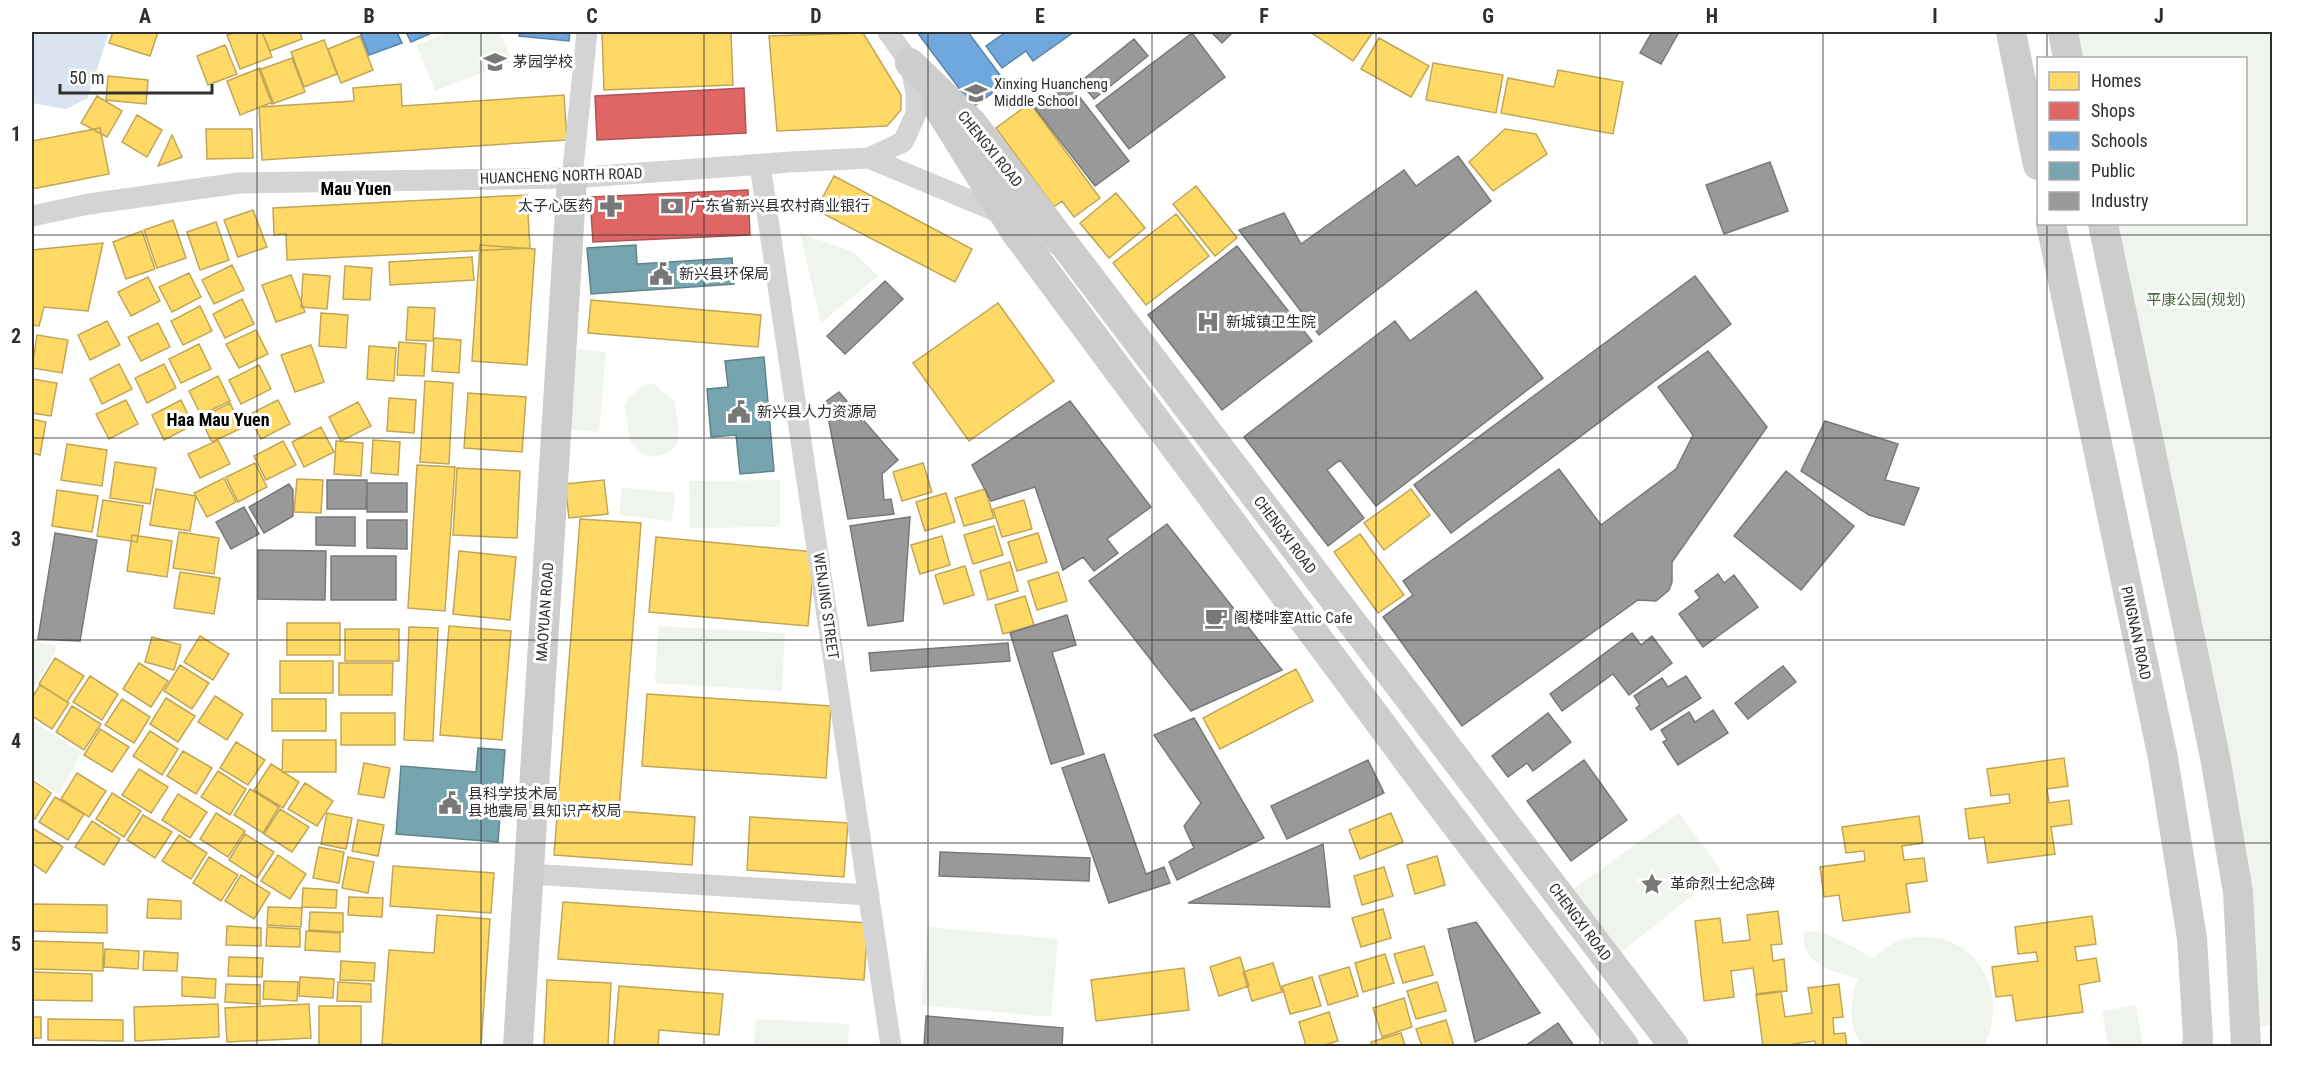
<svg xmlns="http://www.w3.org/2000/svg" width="2304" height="1078" viewBox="0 0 2304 1078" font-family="'Roboto Condensed','Noto Sans SC',sans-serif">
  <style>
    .green { fill: #eff5ed }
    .water { fill: #dae4f1 }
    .homes { fill: #ffd966; stroke: #c1a656; stroke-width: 1.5 }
    .shops { fill: #e06666; stroke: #ab5656; stroke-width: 1.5 }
    .schools { fill: #6fa8dc; stroke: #5c84a8; stroke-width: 1.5 }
    .public { fill: #76a5af; stroke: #618289; stroke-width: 1.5 }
    .industry { fill: #999; stroke: #797979; stroke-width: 1.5 }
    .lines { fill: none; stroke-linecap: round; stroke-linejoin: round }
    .street { stroke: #d4d4d4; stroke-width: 21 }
    .secondary { stroke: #cdcdcd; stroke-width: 30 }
    .grid { fill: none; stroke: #2f2f2f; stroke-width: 1.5; stroke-opacity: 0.55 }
    .labels { text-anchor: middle; stroke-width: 6; stroke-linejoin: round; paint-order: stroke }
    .poi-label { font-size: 15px; fill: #2f2f2f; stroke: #fff; text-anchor: start }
    .street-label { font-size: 15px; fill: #2f2f2f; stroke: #fff }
    .park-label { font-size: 15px; fill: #4a6a3d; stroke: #fff }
    .quarter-label { font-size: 18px; font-weight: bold; fill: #000; stroke: #fff }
    .neatline { fill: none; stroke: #2f2f2f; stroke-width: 2 }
    .grid-label { font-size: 20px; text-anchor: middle; font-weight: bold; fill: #2f2f2f }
  </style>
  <rect width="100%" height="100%" fill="#fff"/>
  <path class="green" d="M450 32H500L512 61 435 91 416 45Z
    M2063 32H2272V1024L2247 1030 2238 892 2103 224H2246V58H2068Z
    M800 233 853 252 878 276 821 323Z
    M573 349 606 352 599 432 566 429Z
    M652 383 674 400 678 421V444L670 452 654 457 644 455 630 441 625 407 628 398 642 386Z
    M780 480V527L690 528 689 481Z
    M622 487 675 493 672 521 619 515Z
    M658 626 785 633 782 691 655 683Z
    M32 637 38 643 56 645 55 653 32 690Z
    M32 720 82 753 58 794 32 777Z
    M1679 813 1722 872 1610 961 1561 898Z
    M928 927 1058 939 1051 1017 921 1005Z
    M1815 931C1836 938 1853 945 1871 959 1880 952 1888 945 1898 941 1966 919 2014 985 1984 1046H1862C1849 1027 1848 1001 1858 979 1834 971 1800 966 1804 932Z
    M2136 1005 2143 1046H2108L2102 1011Z
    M756 1019 849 1024 848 1046H754Z"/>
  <path class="water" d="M32 32H109L88 98 66 109 32 103Z"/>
  <path class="homes" d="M113 32H158L150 56 109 43Z
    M237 32H262L272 57 240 69 227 35Z
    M262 32H300L302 39 270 51Z
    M602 32H731L733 85 604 90Z
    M1310 32H1373L1353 61Z
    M863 33 901 95V110L887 126 777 131 769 36Z
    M360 36 373 70 341 83 328 49Z
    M1379 38 1429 66 1411 97 1361 69Z
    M324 40 337 74 304 87 291 52Z
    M225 45 237 74 208 85 197 56Z
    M292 58 305 92 272 104 259 70Z
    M1433 63 1503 75 1496 113 1426 100Z
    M260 68 273 102 240 115 227 81Z
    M1558 70 1623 82 1613 134 1501 113 1508 78 1554 87Z
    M108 76 148 80 146 104 106 100Z
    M401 84 402 106 564 95 567 140 262 160 259 107 354 101 353 88Z
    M97 96 122 111 107 137 81 123Z
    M1030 103 1100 198 1074 217 1062 201 1054 207 996 128Z
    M137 115 162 130 147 157 122 142Z
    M100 128 109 174 32 189V141Z
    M206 129H252L253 158 207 159Z
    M1505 129 1536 134 1547 154 1493 191 1469 162Z
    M172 135 182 157 158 166Z
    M834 176 972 249 955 282 816 210Z
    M1196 186 1237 238 1215 256 1173 204Z
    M1116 193 1145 228 1109 258 1080 223Z
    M527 195 530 248 287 260 286 234 274 235 273 208Z
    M253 210 267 247 238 257 224 220Z
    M1176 214 1209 256 1146 305 1113 263Z
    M173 220 186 258 157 268 144 230Z
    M216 222 229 260 200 270 187 232Z
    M142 231 155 269 126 279 113 242Z
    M103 243 88 311 44 307 39 326 32 325V250Z
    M480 245 535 249 527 365 472 361Z
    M472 257 474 280 390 285 389 262Z
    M232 265 244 290 214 304 202 280Z
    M345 266 372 268 370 300 343 299Z
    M189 273 201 297 172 312 159 287Z
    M303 274 330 276 327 309 301 307Z
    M291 275 305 312 276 322 262 285Z
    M148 277 160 301 131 316 118 292Z
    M242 299 254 324 225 338 213 314Z
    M591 300 761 315 758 347 588 333Z
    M998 303 1054 381 969 441 913 363Z
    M200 306 212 331 183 345 171 321Z
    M408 307 435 308 433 341 406 340Z
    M321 313 348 315 346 348 319 346Z
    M107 321 120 345 90 360 78 335Z
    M158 323 170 347 141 361 128 337Z
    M256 330 268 354 239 368 226 344Z
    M37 335 68 340 62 373 32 368Z
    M434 338 461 340 459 373 432 371Z
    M399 342 426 344 424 376 397 375Z
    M199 344 211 369 181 383 169 359Z
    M311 345 324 382 295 392 281 355Z
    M369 346 396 348 394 381 367 379Z
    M119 364 132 389 102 404 90 379Z
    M164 364 176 388 147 403 135 378Z
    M259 365 271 389 241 404 229 380Z
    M218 376 230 401 201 415 189 391Z
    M32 379 57 383 51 416 32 413Z
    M425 381 453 383 449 464 420 462Z
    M468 393 526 397 522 452 464 448Z
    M389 398 416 400 414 433 387 431Z
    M126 400 138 424 109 439 96 414Z
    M181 400 193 425 164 440 152 415Z
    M278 400 290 424 261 439 248 415Z
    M358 402 371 426 341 441 329 417Z
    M230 403 242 428 212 442 200 418Z
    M32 419 46 422 40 455 32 453Z
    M321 427 334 452 304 467 292 442Z
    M218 440 230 464 200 478 188 454Z
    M373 440 400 442 398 475 371 473Z
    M283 441 296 465 266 480 254 456Z
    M336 441 363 443 361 476 334 474Z
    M67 444 107 450 102 486 61 480Z
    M115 462 156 468 150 504 110 498Z
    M255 463 267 487 238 502 226 477Z
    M923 463 932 492 902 501 893 472Z
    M417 465 455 467 445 611 408 608Z
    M457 468 520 471 517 538 453 535Z
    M224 478 236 502 207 517 194 493Z
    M297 479 323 480 321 513 294 512Z
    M604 480 608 514 569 518 565 484Z
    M156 489 196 496 190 531 150 525Z
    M985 489 994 518 964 526 955 498Z
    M1411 489 1430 515 1384 550 1364 523Z
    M57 490 98 496 92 532 52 526Z
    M946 493 955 522 925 531 916 502Z
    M103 500 143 506 137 542 97 536Z
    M1024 500 1032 529 1002 537 993 509Z
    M580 519 641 523 619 811 695 817 692 865 554 855Z
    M994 526 1003 555 973 564 964 535Z
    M179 532 219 538 214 574 173 568Z
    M1038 533 1047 562 1017 571 1008 542Z
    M1360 534 1404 595 1378 613 1334 552Z
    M132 535 172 541 167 577 127 571Z
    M942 536 950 565 920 574 911 545Z
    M656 537 815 552 808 626 649 612Z
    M459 551 516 557 510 620 453 614Z
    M1010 562 1018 591 988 600 980 571Z
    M965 566 974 595 944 604 935 575Z
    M180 572 220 578 214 614 174 608Z
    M1058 572 1067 601 1037 610 1028 581Z
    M1025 596 1034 625 1003 634 995 605Z
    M287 623H340V655H287Z
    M449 626 511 631 502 740 440 735Z
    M409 627 438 628 433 741 404 740Z
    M345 629H399V661H345Z
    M200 636 229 654 213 680 184 662Z
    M152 637 181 645 174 670 145 662Z
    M55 658 84 676 67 702 39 684Z
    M280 661H333V693H280Z
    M139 663 168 681 151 707 123 689Z
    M339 663H393L392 695H339Z
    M180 665 209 683 192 709 164 691Z
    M1296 669 1313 701 1220 749 1203 718Z
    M90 676 118 694 102 720 73 702Z
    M40 685 69 703 52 729 32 716V698Z
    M647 694 831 706 826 778 642 766Z
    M215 696 243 714 227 740 198 722Z
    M166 698 195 716 178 742 150 724Z
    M122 699 150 717 134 743 105 725Z
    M272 699H326V731H272Z
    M72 706 101 724 84 750 56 732Z
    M341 713H395V745H341Z
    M100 729 129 747 112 772 84 755Z
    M150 731 178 749 162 775 133 756Z
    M283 740H336V772H282Z
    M236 742 265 760 248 785 220 768Z
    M183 751 212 768 196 794 167 776Z
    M2064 758 2068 786 2047 789 2049 803 2069 800 2072 824 2051 827 2055 854 1988 863 1984 837 1969 839 1965 809 2010 803 2009 794 1991 796 1987 769Z
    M364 763 390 768 384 798 358 794Z
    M271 764 299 782 283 808 254 790Z
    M139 769 168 787 151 813 122 795Z
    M218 771 246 789 230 815 201 797Z
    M77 773 106 791 89 817 61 799Z
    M32 780 51 793 35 819 32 817Z
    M305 783 333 801 317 826 288 809Z
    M250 789 279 807 263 833 234 815Z
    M112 793 141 811 124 837 96 819Z
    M178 794 207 812 190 838 162 820Z
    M55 797 84 814 68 840 39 822Z
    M280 809 309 827 292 852 264 834Z
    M216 813 245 831 228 857 200 839Z
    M327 813 352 818 346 849 321 844Z
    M1391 813 1403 842 1360 859 1349 830Z
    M143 815 172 832 155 858 127 840Z
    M1919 816 1923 843 1902 846 1904 860 1924 858 1927 881 1906 884 1910 912 1843 921 1839 895 1824 897 1820 867 1865 861 1864 851 1846 853 1842 827Z
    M750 817 848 823 844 877 747 870Z
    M358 820 384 825 378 856 352 851Z
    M92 821 120 839 104 865 75 847Z
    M34 829 63 847 46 873 32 863V833Z
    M245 834 274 852 257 878 229 860Z
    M179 835 207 853 191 879 162 861Z
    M319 847 344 852 339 883 313 878Z
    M278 855 306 874 290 899 261 881Z
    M1437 856 1445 885 1415 894 1407 865Z
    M209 857 238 875 221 901 193 883Z
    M348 857 374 862 368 893 342 888Z
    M393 866 494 873 491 913 390 906Z
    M1384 867 1393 896 1362 905 1354 876Z
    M241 875 270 893 254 919 225 901Z
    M303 888 337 890 336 908 302 907Z
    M349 897 383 898 382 917 348 915Z
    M148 899 181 901V919L147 918Z
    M563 902 868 923 864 980 558 959Z
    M32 904 107 905V933L32 931Z
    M268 907 302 908 301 927 267 925Z
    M1383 909 1391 938 1361 947 1352 918Z
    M1778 911 1782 944 1771 945 1773 961 1784 959 1787 991 1757 995 1753 968 1731 971 1734 997 1704 1001 1695 921 1720 918 1723 943 1750 940 1747 915Z
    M310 912 343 913V932L309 930Z
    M437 915 490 919 481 1046H416L382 1044 389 950 434 953Z
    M2092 916 2096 944 2075 947 2077 961 2096 958 2100 981 2079 985 2083 1012 2016 1021 2012 995 1996 997 1992 967 2038 961 2036 952 2018 954 2015 927Z
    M227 926 261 928V946L226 945Z
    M267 927 300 929V947L266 946Z
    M306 931 340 933V952L305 950Z
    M32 941 103 943V971L32 969Z
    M1424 946 1433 975 1403 983 1394 954Z
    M105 949 139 951 138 969 104 967Z
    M144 951 178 953 177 971 143 970Z
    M1385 954 1394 983 1363 992 1355 963Z
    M229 957 263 958 262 977 228 976Z
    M1240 957 1249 986 1219 996 1210 967Z
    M341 961 375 963 374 981 340 980Z
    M1273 963 1282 992 1252 1001 1243 972Z
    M1349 967 1358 996 1328 1005 1319 976Z
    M1184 968 1189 1010 1096 1021 1091 980Z
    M32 972 92 974V1001L32 1000Z
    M182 977 216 979 215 998 182 996Z
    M300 977 334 979 333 998 299 996Z
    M1312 977 1321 1006 1290 1014 1282 986Z
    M547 980 611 983 608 1046H544Z
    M264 981 298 982 297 1001 263 999Z
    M338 982 371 984V1002L337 1001Z
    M1437 982 1446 1011 1416 1019 1407 991Z
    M226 984 260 985V1004L225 1002Z
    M1839 984 1843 1017 1833 1018 1834 1034 1845 1033 1847 1046H1816L1815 1041 1793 1044V1046H1763L1756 994 1781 991 1785 1017 1812 1013 1808 988Z
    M619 986 723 994 719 1035 659 1030 658 1046H614Z
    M1404 998 1412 1027 1382 1037 1373 1008Z
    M218 1004 219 1037 135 1041 134 1007Z
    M309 1004 311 1038 227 1042 225 1008Z
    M319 1006H361V1046H319Z
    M1329 1012 1338 1041 1321 1046H1306L1299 1022Z
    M32 1017H41V1038H32Z
    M48 1019 123 1020V1041L48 1040Z
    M1446 1020 1454 1046H1422L1416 1029Z
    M1401 1033 1405 1046H1372L1371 1042Z"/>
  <path class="shops" d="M744 88 746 133 597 140 595 96Z
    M748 190 750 235 593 242 590 197Z"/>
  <path class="schools" d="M360 32H397L402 43 369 55Z
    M406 32H434L411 42Z
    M520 32H570L569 41 519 36Z
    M917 32H968L1006 83 973 107Z
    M1006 32H1074L1033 61 1026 51 1002 68 986 46Z"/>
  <path class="public" d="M636 245 637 264 732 258 734 284 591 294 587 248Z
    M764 357 774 471 740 474 736 435 711 437 707 389 728 387 725 361Z
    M478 748 505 750 498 842 396 834 401 766 476 772Z"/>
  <path class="industry" d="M1211 32H1233L1222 43Z
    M1652 32H1679L1661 64 1640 53Z
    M1192 33 1225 77 1129 149 1096 106Z
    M1134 39 1148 56 1094 99 1080 82Z
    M1068 82 1129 161 1095 186 1034 107Z
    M1458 156 1491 201 1319 335 1239 230 1284 213 1301 244 1404 170 1416 186Z
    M1770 162 1788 211 1724 234 1706 185Z
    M1237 246 1312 341 1222 410 1148 315Z
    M1695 276 1731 324 1451 533 1414 485Z
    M885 281 903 299 845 354 827 336Z
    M1476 291 1543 378 1376 506 1340 460 1327 470 1364 518 1328 546 1244 437 1395 321 1410 341Z
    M1708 351 1767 427 1672 562V582L1669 590 1656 601 1638 600 1462 726 1383 617 1413 595 1403 581 1559 469 1601 525 1676 469 1693 435 1658 387Z
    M839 392 898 460 882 474 884 500 891 499 894 514 848 519 825 402Z
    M1070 401 1151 507 1107 539 1118 553 1094 571 1083 557 1063 570 1035 487 991 501 972 465Z
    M1825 421 1898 444 1885 480 1919 488 1904 525 1869 515 1801 471Z
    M1786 471 1854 526 1801 590 1734 536Z
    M327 480H367L366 509H327Z
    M367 483H407V512H367Z
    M289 484 293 490V516L264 533 249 507Z
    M244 507 259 534 231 549 216 522Z
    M316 517H355V546L316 545Z
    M910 517 903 621 868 626 850 526Z
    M367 520H407V549L367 548Z
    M1167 524 1282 670 1191 711 1089 581Z
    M55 533 97 540 80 641 38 639Z
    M258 550 326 551 325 600 258 599Z
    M331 556H396V600H331Z
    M1718 574 1724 583 1734 575 1758 607 1703 647 1679 614 1700 598 1695 591Z
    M1067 615 1076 645 1052 652 1084 754 1051 764 1010 633Z
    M1632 633 1641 645 1652 636 1672 663 1629 695 1613 674 1562 711 1550 694Z
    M1008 643 1010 661 871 671 869 653Z
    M1783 666 1796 682 1748 719 1735 703Z
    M1686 676 1701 698 1651 730 1636 708 1640 705 1634 696 1662 678 1668 687Z
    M1713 710 1728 733 1678 765 1663 742 1667 740 1661 730 1689 712 1695 722Z
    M1548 713 1571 742 1533 771 1527 763 1508 777 1492 756Z
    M1194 718 1264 838 1177 880 1169 862 1194 848 1184 826 1201 803 1154 735Z
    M1104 754 1146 874 1164 867 1170 883 1109 903 1062 768Z
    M1368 760 1384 793 1287 839 1271 806Z
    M1584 760 1627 820 1571 861 1527 801Z
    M1323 844 1330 907 1188 903Z
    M940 852 1090 858 1089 881 939 876Z
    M1476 922 1540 1013 1475 1042 1448 929Z
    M926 1016 1063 1028 1062 1046H924Z
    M1558 1023 1574 1046H1525Z"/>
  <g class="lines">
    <path class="street" d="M869 158 903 142 916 114V92L910 63 888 32
      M760 165 891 1046
      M572 178 587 32
      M32 216 89 204 239 183 572 178 791 162 869 158 991 209 1039 233 1061 247
      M529 874 869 895"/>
    <path class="secondary" d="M2011 32 2038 165
      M2063 32 2068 58
      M910 63 972 123 1674 1046
      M936 104 1015 231 1427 786 1624 1046
      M2051 224 2163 758 2192 938 2198 1038 2197 1046
      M2103 224 2215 757 2238 892 2246 1046
      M518 1046 572 178"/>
  </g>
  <path class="grid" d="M257 32V1046M481 32V1046M704 32V1046M928 32V1046M1152 32V1046M1376 32V1046M1600 32V1046M1823 32V1046M2047 32V58M2047 224V1046M32 235H2272M32 438H2272M32 640H2272M32 843H2272"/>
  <defs>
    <g id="school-bare" transform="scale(1.8)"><path d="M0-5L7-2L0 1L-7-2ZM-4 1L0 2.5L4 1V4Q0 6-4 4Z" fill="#787878" stroke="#fff" stroke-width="2.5" paint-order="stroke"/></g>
    <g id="pharmacy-bare" transform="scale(1.8)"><path d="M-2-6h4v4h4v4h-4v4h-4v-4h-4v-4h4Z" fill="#787878" stroke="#fff" stroke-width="2.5" paint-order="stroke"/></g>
    <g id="bank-bare" transform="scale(1.8)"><path d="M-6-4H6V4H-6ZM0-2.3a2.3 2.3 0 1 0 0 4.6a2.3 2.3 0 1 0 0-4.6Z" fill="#787878" stroke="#fff" stroke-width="2.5" paint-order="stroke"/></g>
    <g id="civic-bare" transform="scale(1.8)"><path d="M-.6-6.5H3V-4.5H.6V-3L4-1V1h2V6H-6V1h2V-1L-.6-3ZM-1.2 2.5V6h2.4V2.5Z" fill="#787878" stroke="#fff" stroke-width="2.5" paint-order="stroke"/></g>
    <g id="hospital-bare" transform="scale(1.8)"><path d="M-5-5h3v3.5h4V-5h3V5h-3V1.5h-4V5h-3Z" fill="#787878" stroke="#fff" stroke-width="2.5" paint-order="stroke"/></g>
    <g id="cafe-bare" transform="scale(1.8)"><path d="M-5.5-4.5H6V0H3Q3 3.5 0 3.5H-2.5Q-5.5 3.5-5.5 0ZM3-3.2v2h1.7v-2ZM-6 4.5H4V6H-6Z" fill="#787878" stroke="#fff" stroke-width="2.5" paint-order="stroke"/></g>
    <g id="sight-bare" transform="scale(1.8)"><path d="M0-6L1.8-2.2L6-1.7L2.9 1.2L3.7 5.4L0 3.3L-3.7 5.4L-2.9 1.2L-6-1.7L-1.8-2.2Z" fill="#787878" stroke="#fff" stroke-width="2.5" paint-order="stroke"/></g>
  </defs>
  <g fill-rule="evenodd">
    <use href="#school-bare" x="495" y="62"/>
    <use href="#school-bare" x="976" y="93"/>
    <use href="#pharmacy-bare" x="611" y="206"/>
    <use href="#bank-bare" x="672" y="206"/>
    <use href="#civic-bare" x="661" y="274"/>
    <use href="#hospital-bare" x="1208" y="322"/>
    <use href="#civic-bare" x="739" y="412"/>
    <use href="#cafe-bare" x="1216" y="618"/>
    <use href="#civic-bare" x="450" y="803"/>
    <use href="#sight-bare" x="1652" y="884"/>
  </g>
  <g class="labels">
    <g class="poi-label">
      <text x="513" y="67">茅园学校</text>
      <text x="994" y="89">Xinxing Huancheng<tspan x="994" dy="17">Middle School</tspan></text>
      <text x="593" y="211" text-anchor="end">太子心医药</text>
      <text x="690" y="211">广东省新兴县农村商业银行</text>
      <text x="679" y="279">新兴县环保局</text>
      <text x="1226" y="327">新城镇卫生院</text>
      <text x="757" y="417">新兴县人力资源局</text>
      <text x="1234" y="623">阁楼啡室Attic Cafe</text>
      <text x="468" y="799">县科学技术局<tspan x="468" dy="17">县地震局 县知识产权局</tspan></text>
      <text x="1670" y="889">革命烈士纪念碑</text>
    </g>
    <g class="street-label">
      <text transform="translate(990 149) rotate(51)" y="5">CHENGXI ROAD</text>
      <text transform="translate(561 176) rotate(-2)" y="5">HUANCHENG NORTH ROAD</text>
      <text transform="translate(1285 535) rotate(53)" y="5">CHENGXI ROAD</text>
      <text transform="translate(826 606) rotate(82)" y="5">WENJING STREET</text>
      <text transform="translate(545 612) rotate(-86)" y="5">MAOYUAN ROAD</text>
      <text transform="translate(2136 633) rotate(78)" y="5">PINGNAN ROAD</text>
      <text transform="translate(1580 922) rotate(53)" y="5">CHENGXI ROAD</text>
    </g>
    <g class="park-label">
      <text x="2196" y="305">平康公园(规划)</text>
    </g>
    <g class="quarter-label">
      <text x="356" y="195">Mau Yuen</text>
      <text x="218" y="426">Haa Mau Yuen</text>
    </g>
  </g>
  <rect width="2304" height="1078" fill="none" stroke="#ffffff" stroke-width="66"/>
  <rect x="2037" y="57" width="210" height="168" fill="#ffffff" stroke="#acacac" stroke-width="1.5"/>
  <rect x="2049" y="72" width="30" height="18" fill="#ffd966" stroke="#acacac" stroke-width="1.5"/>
  <text x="2091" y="87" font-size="18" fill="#2f2f2f">Homes</text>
  <rect x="2049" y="102" width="30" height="18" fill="#e06666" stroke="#acacac" stroke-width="1.5"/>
  <text x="2091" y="117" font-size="18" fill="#2f2f2f">Shops</text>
  <rect x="2049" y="132" width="30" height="18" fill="#6fa8dc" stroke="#acacac" stroke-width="1.5"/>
  <text x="2091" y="147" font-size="18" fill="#2f2f2f">Schools</text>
  <rect x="2049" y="162" width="30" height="18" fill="#76a5af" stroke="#acacac" stroke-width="1.5"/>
  <text x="2091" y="177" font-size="18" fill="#2f2f2f">Public</text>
  <rect x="2049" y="192" width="30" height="18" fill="#999999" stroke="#acacac" stroke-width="1.5"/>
  <text x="2091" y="207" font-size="18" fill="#2f2f2f">Industry</text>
  <path d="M60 84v9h152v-9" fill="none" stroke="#2f2f2f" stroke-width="3"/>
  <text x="69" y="84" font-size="18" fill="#2f2f2f" stroke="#ffffff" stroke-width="4.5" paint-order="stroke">50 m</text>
  <rect x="33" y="33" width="2238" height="1012" class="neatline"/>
  <g class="grid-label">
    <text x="145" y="23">A</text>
    <text x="369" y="23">B</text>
    <text x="592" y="23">C</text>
    <text x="816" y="23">D</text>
    <text x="1040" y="23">E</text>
    <text x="1264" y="23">F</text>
    <text x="1488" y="23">G</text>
    <text x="1712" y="23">H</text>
    <text x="1935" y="23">I</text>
    <text x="2159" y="23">J</text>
    <text x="16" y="141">1</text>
    <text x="16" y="343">2</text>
    <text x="16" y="546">3</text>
    <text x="16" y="748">4</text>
    <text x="16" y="951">5</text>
  </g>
</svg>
